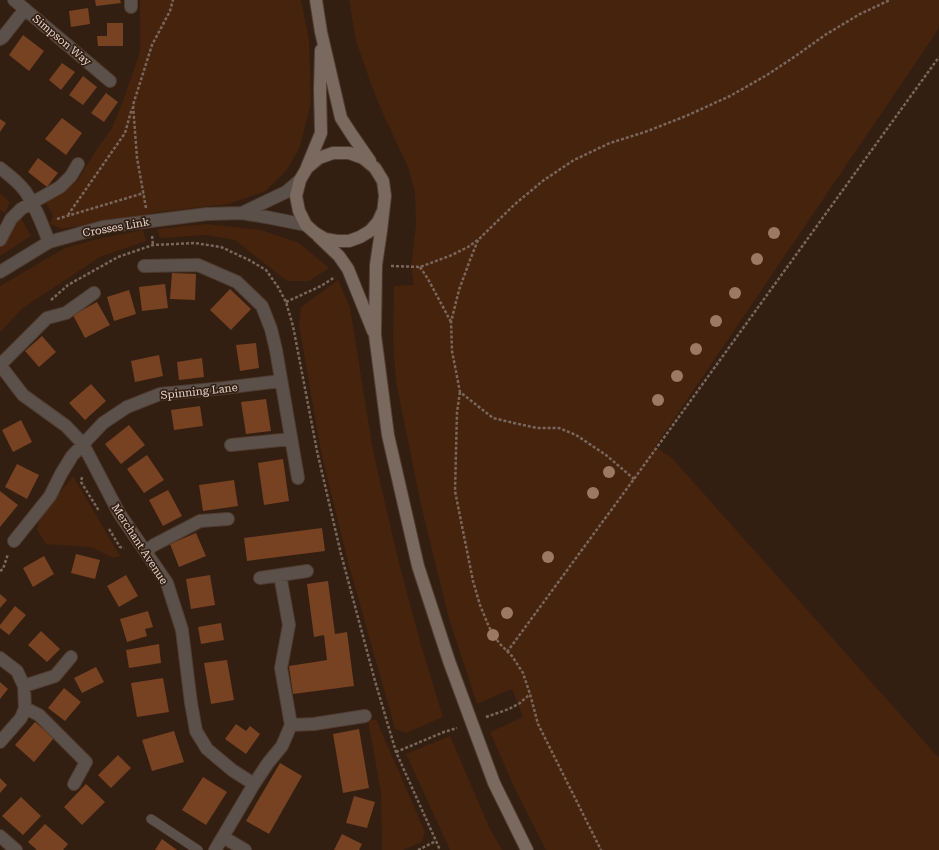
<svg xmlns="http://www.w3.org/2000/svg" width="939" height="850" viewBox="0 0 939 850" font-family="'Roboto Serif',serif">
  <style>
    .green { fill: #46230d }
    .building { fill: #774221 }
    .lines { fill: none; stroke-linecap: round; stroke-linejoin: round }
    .lane-casing { stroke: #503c30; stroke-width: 10 }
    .street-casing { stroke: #503c30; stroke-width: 14 }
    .secondary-casing { stroke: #503c30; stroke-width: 14 }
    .path { stroke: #79675d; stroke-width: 2.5; stroke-dasharray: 3 2; stroke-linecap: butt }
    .lane { stroke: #5b504a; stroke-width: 9 }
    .street { stroke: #5b504a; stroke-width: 12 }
    .secondary { stroke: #7a695f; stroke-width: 12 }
    .tree { fill: #9d7862 }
    .labels { text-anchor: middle; stroke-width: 3.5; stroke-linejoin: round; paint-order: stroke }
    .street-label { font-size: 11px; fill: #e6d7d0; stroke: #331e12 }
  </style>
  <rect width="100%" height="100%" fill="#331e12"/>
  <path class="green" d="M140 0H301L309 40 311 102 300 147 286 171 264 192 228 204 158 212 62 229 50 224 53 215 46 203 77 181 95 152 112 128 123 101 140 52Z
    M349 0H939V26L936 33 655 447 672 458 939 758V850H546L515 789 490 732 523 717 512 689 477 704 449 619 421 505 396 382 393 339 394 286 414 285 411 266 416 224 415 192 408 167 383 114 371 84 356 41Z
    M0 193 10 202 5 213 0 210Z
    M21 218 31 236 0 256V246L5 243 14 222Z
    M207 224 261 230 299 243 329 268 309 281H287L235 240 206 235 160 238 157 229Z
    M143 230 146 241 100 257 23 308 0 332V286L65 248 101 238Z
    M338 280 350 307 373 451 398 559 421 645 443 717 406 733 395 729 348 562 321 452 299 325 301 307Z
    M73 476 120 556 113 558 91 547 46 544 37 530 39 520Z
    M376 719 425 832 422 842 403 850H382L381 792 368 721Z
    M450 736 490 829 502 850H450L406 754Z"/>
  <path class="building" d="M95 0H120L121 3 96 6Z
    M88 8 90 24 71 27 69 11Z
    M107 23H123V46H98L97 36H107Z
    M23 35 44 51 29 71 9 55Z
    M62 63 75 72 61 90 49 80Z
    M83 76 97 87 83 105 69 95Z
    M106 93 118 102 104 122 91 113Z
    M62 118 82 133 66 155 45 139Z
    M0 119 6 123 0 132Z
    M38 158 58 173 47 187 28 172Z
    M172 273 196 274 195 300 170 299Z
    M165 284 168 308 142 311 139 287Z
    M230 289 251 309 231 330 210 310Z
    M129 290 136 314 114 321 107 297Z
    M97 302 110 325 85 338 73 315Z
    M42 336 56 352 39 367 25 351Z
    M256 343 259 368 240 371 236 345Z
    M159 355 163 376 135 382 131 361Z
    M202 358 204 377 179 380 177 362Z
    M91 384 106 401 85 420 69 403Z
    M266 399 271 431 246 434 241 402Z
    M200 406 203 426 174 430 171 410Z
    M21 420 32 442 13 452 2 430Z
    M129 425 145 445 121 464 105 444Z
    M147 455 164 480 144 493 127 469Z
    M283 459 289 501 264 505 258 463Z
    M17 464 39 475 27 499 5 487Z
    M234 480 238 506 203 511 199 485Z
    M168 490 182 516 163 526 149 500Z
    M0 491 18 505 0 527Z
    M322 528 325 551 247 561 244 538Z
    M196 533 206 556 179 567 170 544Z
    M76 554 100 560 95 579 71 573Z
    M44 556 54 574 33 587 23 568Z
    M126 575 138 596 119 607 107 586Z
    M210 575 215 605 191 609 186 579Z
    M328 581 335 634 347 632 354 686 293 694 289 666 327 660 324 635 314 637 307 584Z
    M0 594 7 600 0 608Z
    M15 606 26 615 9 635 0 628V625Z
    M148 611 153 627 145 629 147 636 127 642 120 619Z
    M221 623 224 640 201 644 198 627Z
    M41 631 60 649 47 662 28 645Z
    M159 644 161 663 129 668 126 650Z
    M227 660 234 700 211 704 204 663Z
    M96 667 104 682 82 693 74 678Z
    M163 678 169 712 137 717 131 683Z
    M0 682 8 689 0 699Z
    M64 688 81 702 65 721 48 708Z
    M35 722 54 738 34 762 15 745Z
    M236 724 246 731 250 726 260 734 246 754 225 739Z
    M359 729 369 788 343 793 333 734Z
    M174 731 184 762 152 771 142 740Z
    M118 755 131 768 111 788 98 775Z
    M280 763 302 776 269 834 246 821Z
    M203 777 227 792 206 825 182 810Z
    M0 778 7 785 0 793Z
    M86 784 105 802 82 825 64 807Z
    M354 796 375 802 367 828 346 823Z
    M21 797 41 816 23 835 2 816Z
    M45 824 68 844 63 850H37L28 842Z
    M342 834 362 844 359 850H334Z
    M162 839 177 850H155Z"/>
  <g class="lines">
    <g class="lane-casing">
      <path id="lane" d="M151 819 198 850"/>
    </g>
    <g class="street-casing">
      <path id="street" d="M14 0 110 81
        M131 0V7
        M0 39 3 37 25 9
        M0 168C8 174 19 183 25 191 36 207 42 224 49 242
        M242 213 286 192 300 180
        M0 240 11 219 21 209 60 187 71 176 78 164
        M144 266 198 265 237 282 262 306 271 329 276 350 298 478
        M0 272 49 242 103 227 207 214 242 213 266 217 306 225
        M0 365 23 395 66 426 83 444 119 513 167 583 182 630 191 703 196 731 207 749 232 770 254 784
        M0 365 47 318 66 313 94 293
        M231 445 291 439
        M14 541 50 496 61 474 72 456 103 423 127 407 160 394 224 388 281 381
        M146 551 154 545 200 521 228 519
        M260 578 307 571
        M0 658 17 671 24 686 25 708 21 718 0 742
        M24 686 55 676 71 657
        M25 708 39 715 86 762 74 784
        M291 725 314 724 365 716
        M0 836 16 850
        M223 837 245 850
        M215 850 254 784 268 763 282 746 291 725 281 668 289 625 280 575"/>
    </g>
    <g class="secondary-casing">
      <path id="secondary" d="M316 0 321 32 341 118 352 135 370 161
        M307 167 321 133 320 90 321 50
        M383 211 378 222 370 231 360 237 349 241H337L325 239 315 233 306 225 299 211 296 196 300 180 307 168 319 158 333 153H349L363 158 375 168 383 181 385 196 381 231 376 265 375 335 388 435 418 566 449 661 494 783 527 850
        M319 237 339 256 348 269 373 331"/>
    </g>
    <path class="path" d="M146 208 137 158 133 105 152 45 170 11 173 0
      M68 215 125 133 132 108
      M57 219 144 193
      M152 236 153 245
      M478 240 470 260 459 290 451 322 452 351 460 392 493 418 514 423 537 428H559L576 435 606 455 634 479
      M391 266 420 267 452 255 468 247 479 239 515 204 544 180 574 160 610 143 645 132 686 116 730 96 767 75 797 55 825 35 860 14 890 0
      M420 267 428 279 451 322
      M51 300 68 285 118 257 153 245 195 243 221 247 249 260 266 270 278 287 286 302 293 326 317 451 341 554 375 681 396 752 436 841 440 850
      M286 302 321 286 335 277
      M460 392 457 412 455 491 473 581 480 605 489 627 499 643 512 656 523 673 530 694 538 724 601 850
      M82 477 81 482 99 511
      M109 529 120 547 124 548
      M0 571 3 569 8 554
      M507 652 634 479 939 57
      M486 717 509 709 520 703 530 694
      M396 752 444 732 457 728
      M418 850 436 841"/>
    <use href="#lane" class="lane"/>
    <use href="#street" class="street"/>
    <use href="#secondary" class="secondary"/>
  </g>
  <g class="tree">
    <circle cx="774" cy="233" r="6"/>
    <circle cx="757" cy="259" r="6"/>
    <circle cx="735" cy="293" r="6"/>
    <circle cx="716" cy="321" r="6"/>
    <circle cx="696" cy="349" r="6"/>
    <circle cx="677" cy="376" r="6"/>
    <circle cx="658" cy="400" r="6"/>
    <circle cx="609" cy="472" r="6"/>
    <circle cx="593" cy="493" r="6"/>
    <circle cx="548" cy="557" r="6"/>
    <circle cx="507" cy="613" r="6"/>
    <circle cx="493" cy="635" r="6"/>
  </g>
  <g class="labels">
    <g class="street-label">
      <text transform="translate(62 40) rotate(40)" y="4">Simpson Way</text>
      <text transform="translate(116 227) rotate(-10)" y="4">Crosses Link</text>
      <text transform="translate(199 391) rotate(-6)" y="4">Spinning Lane</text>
      <text transform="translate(140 544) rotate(57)" y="4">Merchant Avenue</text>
    </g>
  </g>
</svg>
